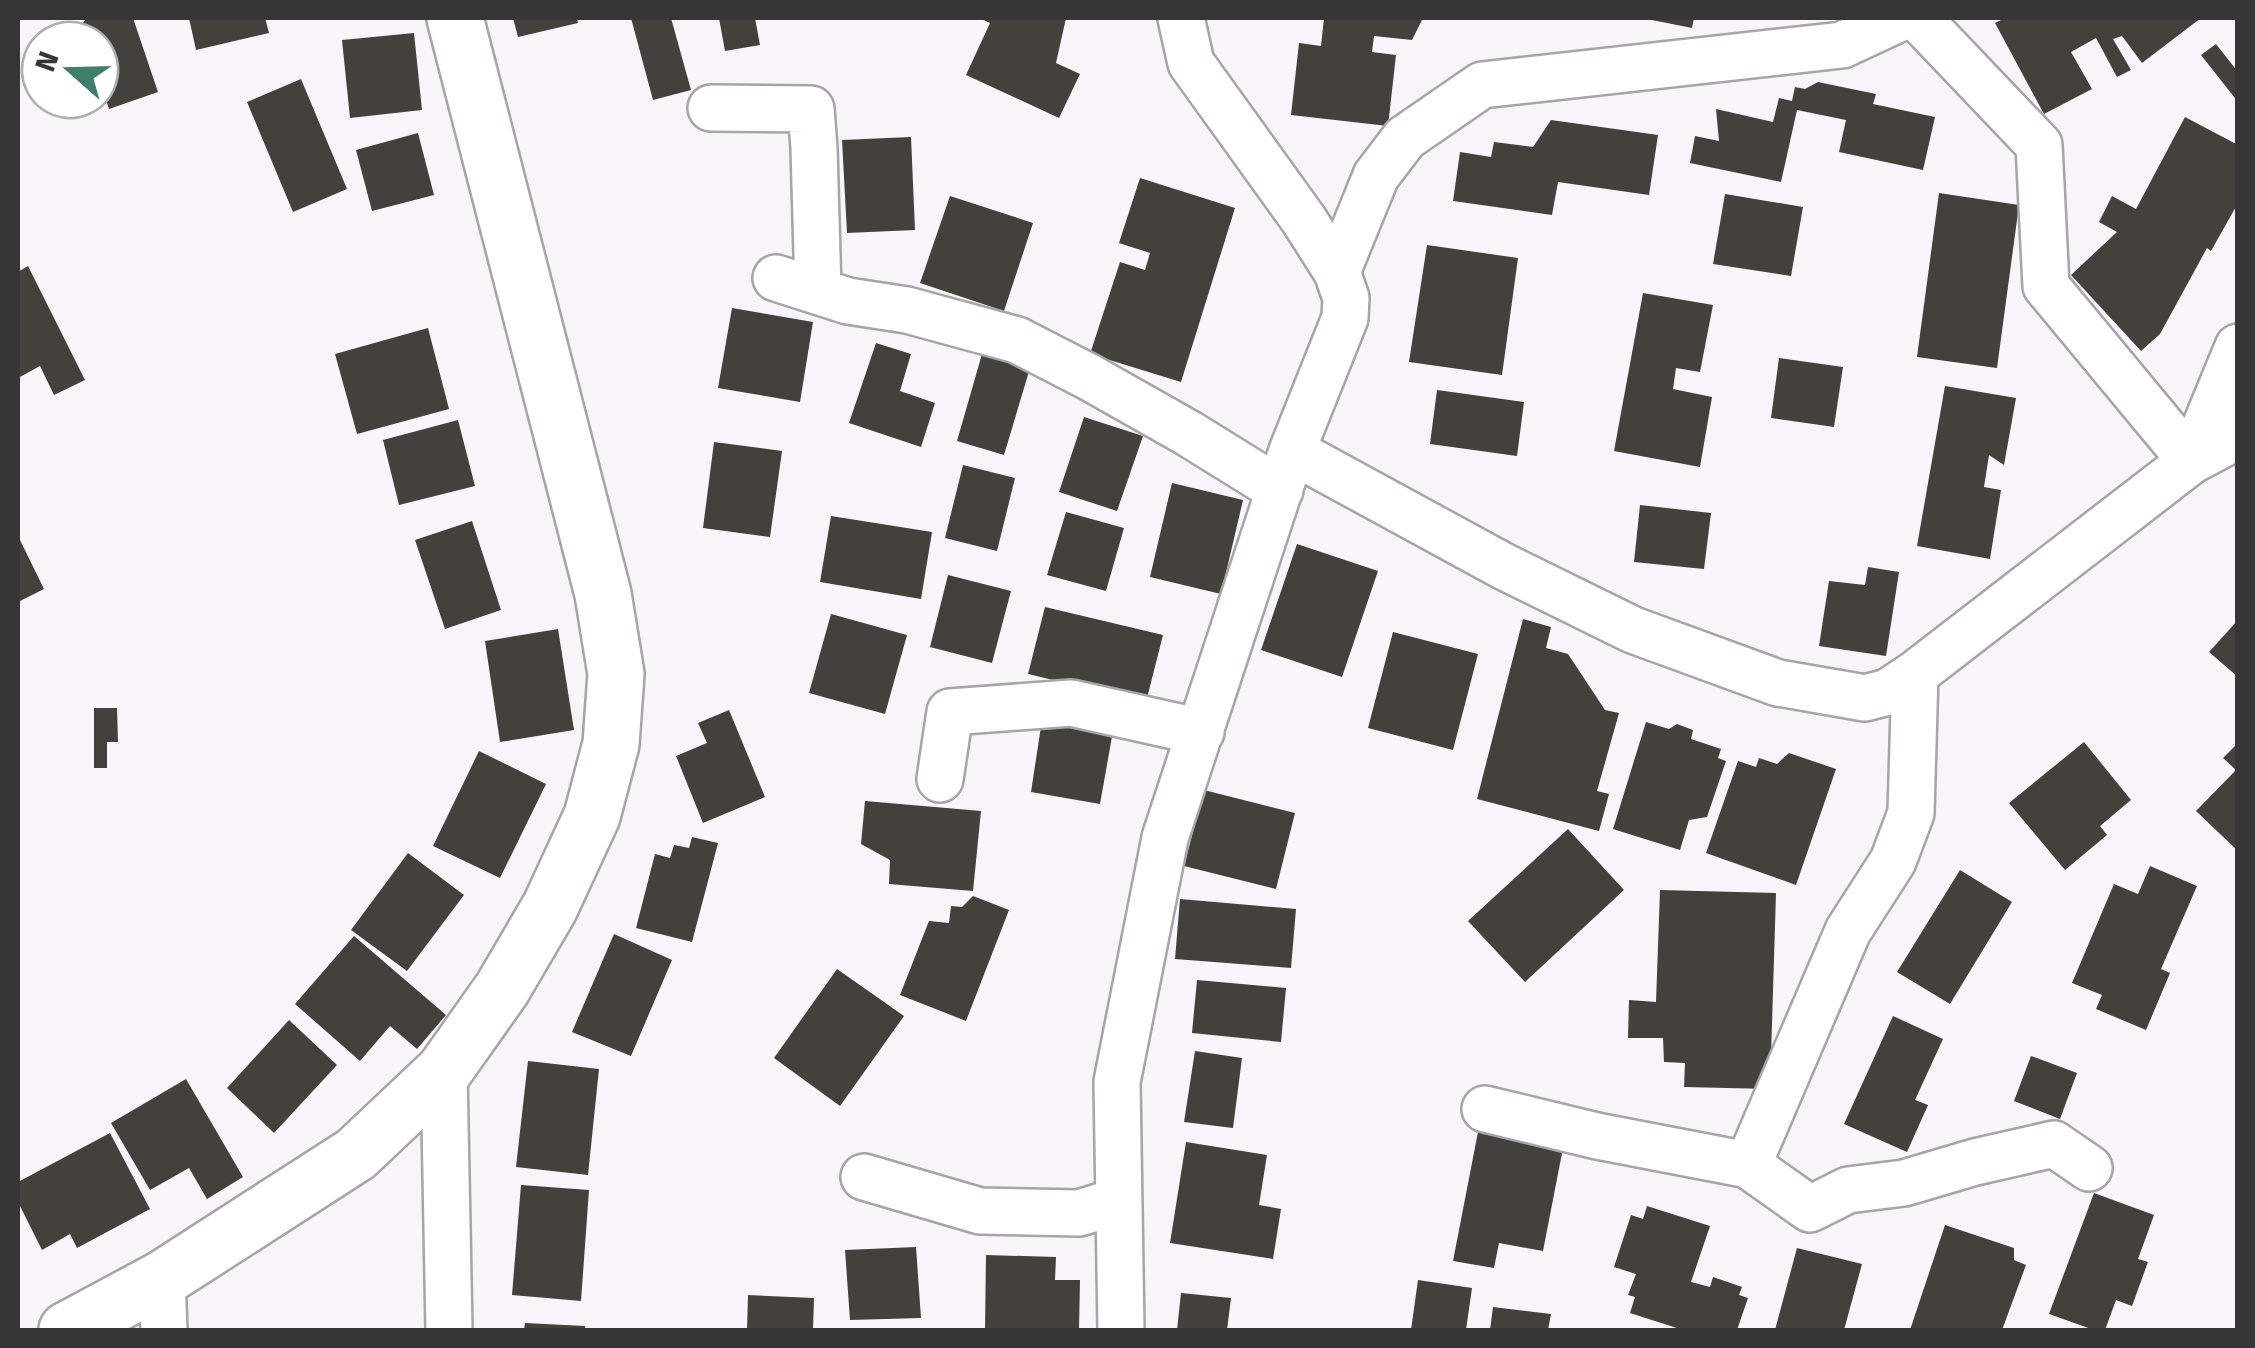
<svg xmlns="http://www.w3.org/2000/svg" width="2255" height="1348" viewBox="0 0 2255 1348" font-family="'Fira Sans',sans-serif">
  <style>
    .building { fill: #44403c }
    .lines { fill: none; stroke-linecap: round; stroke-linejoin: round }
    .street-casing { stroke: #a8a3a8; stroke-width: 50 }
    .secondary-casing { stroke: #a8a3a8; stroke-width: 60 }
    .street { stroke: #fff; stroke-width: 45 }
    .secondary { stroke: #fff; stroke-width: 55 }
  </style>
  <rect width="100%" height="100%" fill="#f8f4f9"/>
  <path class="building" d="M87 18H133L158 92 109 109 100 81V40H87L82 24Z
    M189 18H265L269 33 196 50Z
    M513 18H577L578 23 518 37Z
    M631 18H671L691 90 653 100Z
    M719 18H755L760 45 725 51Z
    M979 18H1066L1056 63 1080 74 1059 118 966 75 990 23Z
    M1324 18H1423L1412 40 1374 36 1372 52 1396 55 1388 126 1291 115 1299 43 1321 46Z
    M1647 18H1694L1692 28 1647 19Z
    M2005 18H2201L2142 63 2122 36 2113 39 2131 70 2117 77 2096 38 2071 52 2092 89 2044 114 1995 23Z
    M414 33 422 110 350 118 342 40Z
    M2216 44 2238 72V102L2201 55Z
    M301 79 347 189 293 212 247 102Z
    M1818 82 1876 94 1873 104 1935 117 1923 170 1839 152 1846 120 1797 110 1781 182 1690 163 1695 136 1719 141 1716 109 1773 122 1779 98 1792 101 1795 87 1805 89Z
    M2185 117 2238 145V203L2211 251 2207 248 2160 334 2141 351 2071 275 2117 232 2099 222 2112 196 2136 209Z
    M1551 120 1658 135 1649 195 1558 182 1552 215 1453 201 1460 152 1491 157 1494 142 1533 147Z
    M418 133 434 195 372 211 356 150Z
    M911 137 915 230 847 233 842 140Z
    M1140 178 1235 208 1181 382 1090 354 1120 262 1145 270 1150 253 1119 243Z
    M1939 193 2019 205 1997 368 1917 357Z
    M1725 194 1803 207 1791 276 1713 264Z
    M950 196 1033 223 1004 311 920 283Z
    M1427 245 1518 258 1502 375 1409 362Z
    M28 266 85 380 54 395 40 366 18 378V272Z
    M1643 293 1713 305 1700 372 1676 368 1673 389 1712 397 1700 467 1614 451Z
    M732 308 813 322 800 402 718 388Z
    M428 328 449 409 357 434 335 354Z
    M876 343 911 354 900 391 935 403 921 447 849 423Z
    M982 354 1030 368 1004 455 957 441Z
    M1779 358 1843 367 1834 427 1771 418Z
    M1945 386 2016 398 2004 465 1989 455 1984 487 2001 490 1990 559 1917 546Z
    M1437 390 1524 402 1517 456 1430 444Z
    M1084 417 1143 436 1117 511 1059 492Z
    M458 420 475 486 399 505 383 440Z
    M714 442 782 451 770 537 703 528Z
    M963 465 1015 478 997 551 945 538Z
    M1172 483 1243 500 1221 594 1150 577Z
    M1640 505 1711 513 1704 569 1634 562Z
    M1066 512 1124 528 1106 591 1047 575Z
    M831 516 932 532 921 599 820 582Z
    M472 521 501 610 445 629 415 540Z
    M18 536 44 589 18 602Z
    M1297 544 1378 571 1342 677 1261 650Z
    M1868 567 1899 572 1886 656 1819 646 1829 581 1865 585Z
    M948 575 1011 591 992 663 930 647Z
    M1045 607 1163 635 1146 702 1028 674Z
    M831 614 907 635 885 714 809 693Z
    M1523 619 1551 627 1546 648 1568 654 1605 710 1619 713 1597 791 1609 794 1599 831 1477 799Z
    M2238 620V677L2209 652Z
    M558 629 574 730 500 742 485 641Z
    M1393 632 1478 654 1453 750 1368 728Z
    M94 708H117L118 742H107V768H94Z
    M729 710 765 797 703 823 676 756 707 743 698 723Z
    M1042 720 1113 731 1100 804 1031 792Z
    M1646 722 1669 729 1677 724 1693 730 1691 739 1721 749 1718 758 1726 761 1707 817 1689 820 1680 850 1613 829Z
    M2084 742 2131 800 2100 826 2107 835 2065 870 2009 803Z
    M2238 743V851L2196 811 2236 770 2223 758Z
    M479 751 546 784 500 878 433 846Z
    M1789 753 1836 769 1796 885 1706 853 1738 761 1756 767 1759 758 1777 764Z
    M1204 790 1295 813 1276 889 1184 866Z
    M865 801 981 811 973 891 889 884 890 860 861 844Z
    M1568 829 1624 890 1525 982 1468 921Z
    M692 837 718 843 692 942 636 928 655 854 670 858 674 845 689 848Z
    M408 853 464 895 407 971 351 930Z
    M2150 866 2197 886 2161 969 2170 973 2146 1030 2096 1009 2102 995 2072 983 2114 884 2138 894Z
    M1960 870 2012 902 1950 1004 1897 972Z
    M1660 890 1776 893 1770 1089 1684 1087 1685 1063 1664 1062 1663 1038H1628L1629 1000 1656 1002Z
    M973 896 1009 910 966 1021 900 995 929 921 949 923 951 906 962 907Z
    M1180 899 1296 909 1291 968 1175 959Z
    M614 934 672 960 631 1056 572 1032Z
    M354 936 446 1015 417 1049 390 1026 360 1061 295 1004Z
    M837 969 904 1016 840 1106 774 1058Z
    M1197 980 1286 988 1281 1042 1192 1033Z
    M1893 1016 1943 1039 1915 1100 1928 1105 1907 1152 1844 1124Z
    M289 1020 337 1065 274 1133 227 1088Z
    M1195 1051 1242 1058 1233 1128 1184 1122Z
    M2031 1056 2077 1073 2060 1119 2014 1101Z
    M528 1061 599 1069 588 1175 516 1167Z
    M186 1079 243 1177 207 1199 189 1168 150 1190 111 1123Z
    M1478 1132 1563 1148 1543 1251 1499 1243 1494 1268 1453 1261Z
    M110 1133 150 1209 77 1248 70 1234 42 1250 18 1202V1182Z
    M1186 1142 1267 1155 1259 1205 1281 1209 1273 1259 1170 1243Z
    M521 1185 589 1190 581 1301 512 1295Z
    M2094 1193 2154 1215 2138 1259 2148 1262 2132 1306 2116 1300 2105 1330H2094L2049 1314Z
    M1647 1206 1710 1226 1691 1282 1710 1287 1713 1277 1742 1287 1739 1295 1748 1298 1737 1330H1683L1630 1313 1635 1297 1628 1295 1636 1274 1614 1267 1631 1215 1643 1219Z
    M1945 1225 2014 1248V1260L2026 1265 2002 1330H1910Z
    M916 1247 921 1318 850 1320 845 1250Z
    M1797 1248 1862 1264 1844 1330H1775Z
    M986 1255 1056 1257 1055 1280H1080L1079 1330 985 1329Z
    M1418 1280 1472 1288 1466 1330H1411Z
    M1181 1293 1231 1298 1227 1330H1177Z
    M748 1295 814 1298 813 1330H747Z
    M1493 1307 1551 1314 1548 1330H1490Z
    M525 1323 585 1326V1330H524Z"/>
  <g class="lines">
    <g class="street-casing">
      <path id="street" d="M1918 18 2039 145 2046 286 2191 461 2238 347
        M711 108 811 109 814 148 818 291
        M1337 272 1376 176 1405 138 1482 85 1842 45 1900 18
        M776 278 848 301 907 310 1017 340 1089 377 1188 433 1280 490
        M1292 451 1503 566 1633 630 1778 683 1865 698 1888 692 1915 674 2191 461 2238 436
        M940 779 950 712 1071 703 1201 732
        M444 1071 449 1330
        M1485 1109 1597 1136 1748 1165 1848 931 1893 861 1911 813 1915 674
        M1748 1165 1810 1209 1848 1190 1904 1183 1975 1162 2054 1144 2089 1168
        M864 1177 980 1211 1079 1213 1118 1201
        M162 1279 164 1330
        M1121 1330 1117 1082 1165 838 1292 451 1345 318 1346 298 1337 272 1304 220 1191 63 1181 18"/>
    </g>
    <g class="secondary-casing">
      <path id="secondary" d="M67 1330 162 1279 356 1154 444 1071 502 989 550 907 592 816 611 744 616 674 603 594 455 18"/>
    </g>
    <use href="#street" class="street"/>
    <use href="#secondary" class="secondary"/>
  </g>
  <rect width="2255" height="1348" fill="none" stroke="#373537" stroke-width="40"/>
  <g transform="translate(70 70) rotate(290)"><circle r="48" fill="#ffffff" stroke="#afaeaf" stroke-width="2.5"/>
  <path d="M0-8L18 38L0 25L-18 38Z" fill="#3f7e6d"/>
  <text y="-15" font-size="28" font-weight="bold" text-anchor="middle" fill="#373537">N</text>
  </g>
</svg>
